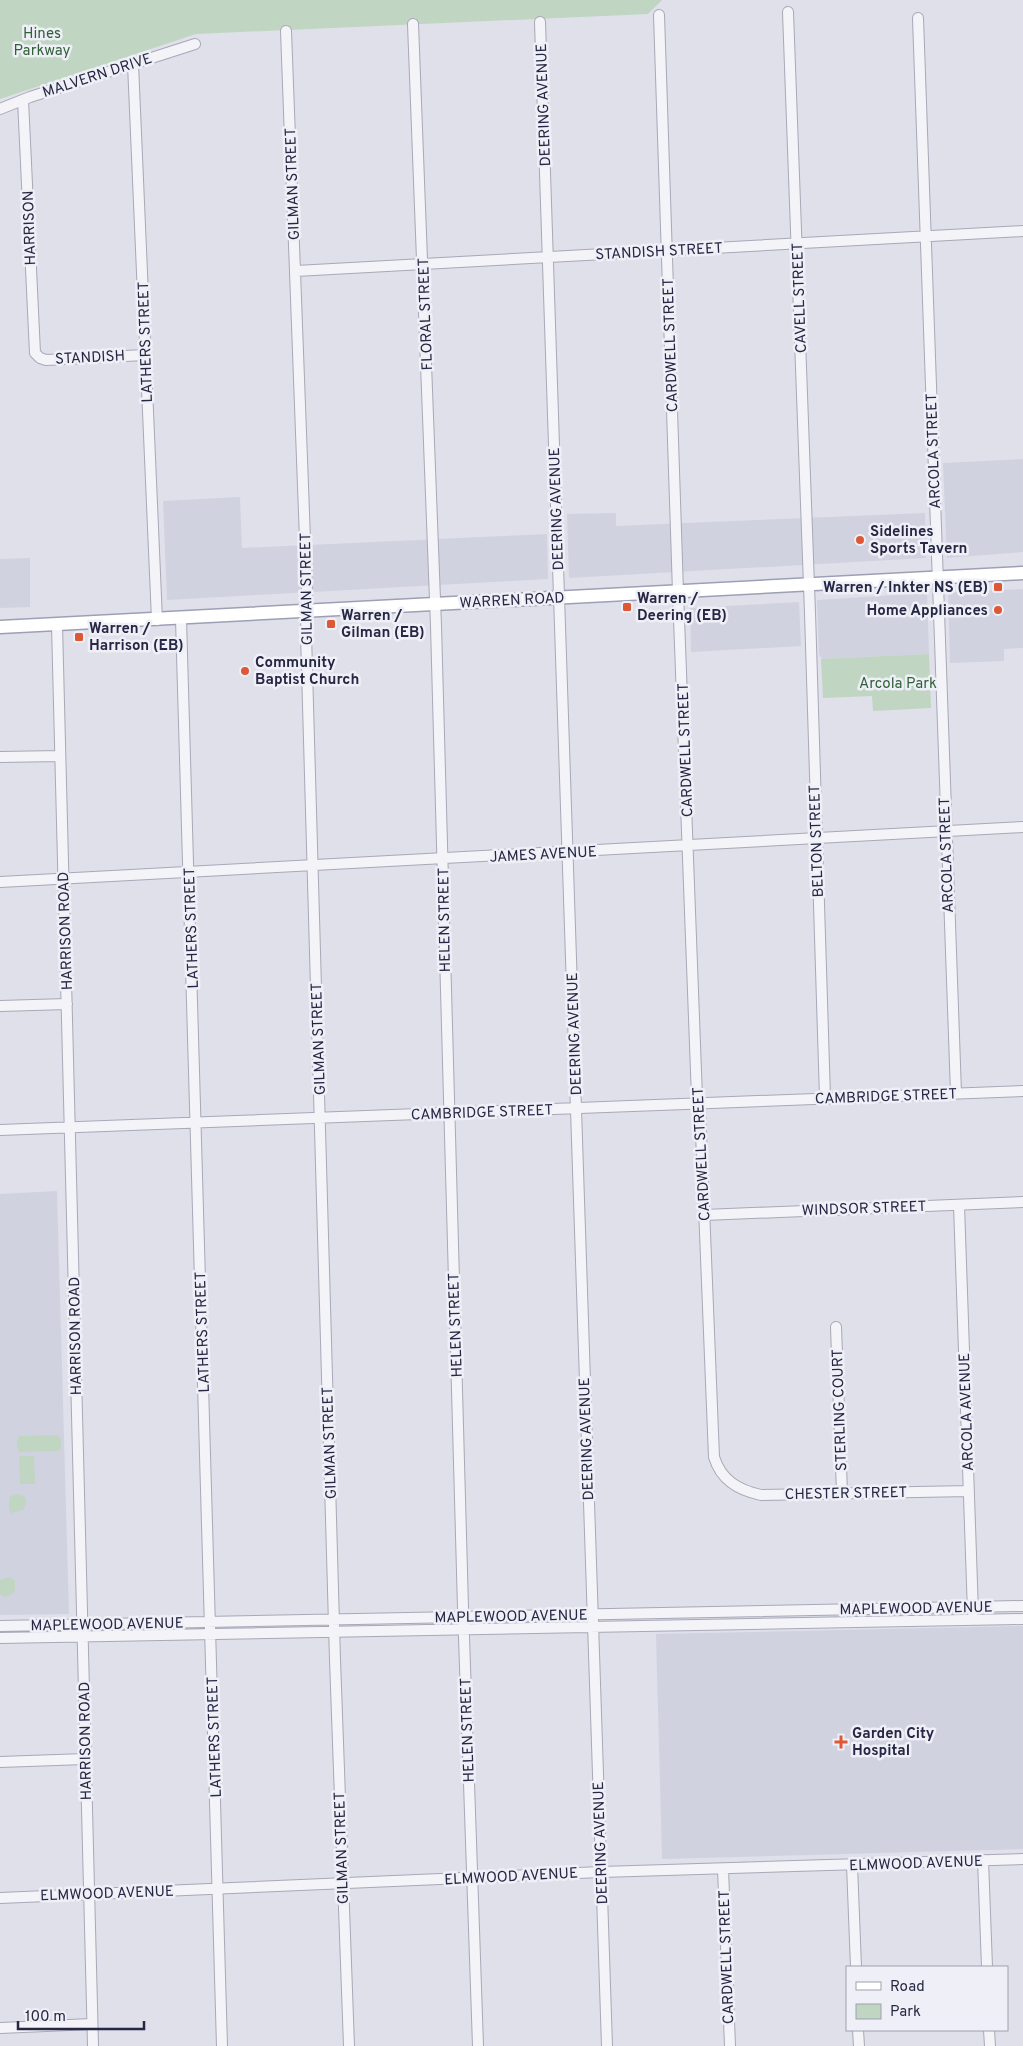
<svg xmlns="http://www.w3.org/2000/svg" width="1023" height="2046" viewBox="0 0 1023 2046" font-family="Overpass,sans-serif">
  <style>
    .built { fill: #d1d2e0 }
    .green { fill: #c0d5c2 }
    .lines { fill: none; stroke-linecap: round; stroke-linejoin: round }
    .minor-casing { stroke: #a8a8b8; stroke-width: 12 }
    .major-casing { stroke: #9d9fb7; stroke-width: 15 }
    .minor { stroke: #f3f3f8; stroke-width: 10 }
    .major { stroke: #fff; stroke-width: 12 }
    .poi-dot { fill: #de5836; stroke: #eff0f7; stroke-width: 2 }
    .labels { text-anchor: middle; stroke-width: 5; stroke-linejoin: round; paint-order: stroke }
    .park-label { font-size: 15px; fill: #326139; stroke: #eff0f7 }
    .street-label { font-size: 15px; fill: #262744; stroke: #eff0f7 }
    .poi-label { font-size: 15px; font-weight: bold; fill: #262744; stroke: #eff0f7; text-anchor: start }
  </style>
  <rect width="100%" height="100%" fill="#dfe0ea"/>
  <path class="built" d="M1023 459V552L947 558 943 463Z
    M240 497 242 548 547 534 548 579 167 600 163 501Z
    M616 513V526L925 513 926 558 569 578 567 514Z
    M30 558V607L0 608V559Z
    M1023 589V648L1004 649V661L950 663 948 592Z
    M927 593 929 654 822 659 819 655 817 600Z
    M799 602 801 646 691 652 690 608Z
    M57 1191 69 1614 0 1615V1194Z
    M1023 1626V1849L662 1859 656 1634Z"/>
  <path class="green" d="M0 0H662L648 14 196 34 0 99Z
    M929 654 931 708 873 711 872 696 823 698 821 659Z
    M57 1435 61 1439V1448L58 1451 19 1452C16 1446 16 1442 19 1436Z
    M19 1456H34L35 1484H20Z
    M16 1494 22 1495 26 1498V1504L23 1510 12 1513 9 1510V1500L10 1496Z
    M10 1577 15 1580V1590L11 1595 5 1597 0 1595V1580Z"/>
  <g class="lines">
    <g class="minor-casing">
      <path id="minor" d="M788 12 810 613 825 1098
        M659 15 678 592 697 1098 700 1108 714 1457C721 1480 738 1490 761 1495L969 1491
        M918 18C933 376 941 735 956 1093
        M540 22 607 2046
        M413 24 436 626 463 1608 478 2046
        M286 31 307 593 306 634 335 1660 349 2046
        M133 64 157 620
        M23 100 35 353 40 358 46 360 145 355
        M0 109 30 97 195 44
        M296 271 1023 231
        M181 619 222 2046
        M57 625 93 2046
        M0 757 60 756
        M0 882 1023 827
        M0 1006 67 1004
        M0 1130 1023 1091
        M959 1205 973 1613
        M704 1215 1023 1202
        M836 1327 842 1493
        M0 1626 1023 1606
        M0 1638 1023 1619
        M0 1762 85 1759
        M983 1860 987 1967
        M852 1865 856 1967
        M723 1869 730 2046
        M0 1898 601 1872 1023 1859
        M0 2028 92 2024
        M858 2030 859 2046
        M989 2030 990 2046"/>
    </g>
    <g class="major-casing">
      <path id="major" d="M0 627 1023 573"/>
    </g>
    <use href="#minor" class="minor"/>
    <use href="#major" class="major"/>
  </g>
  <g class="poi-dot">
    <circle cx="860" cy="540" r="5"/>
    <rect x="993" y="582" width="10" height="10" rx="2.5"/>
    <rect x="622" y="602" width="10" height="10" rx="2.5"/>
    <circle cx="998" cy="610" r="5"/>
    <rect x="326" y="619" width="10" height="10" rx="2.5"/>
    <rect x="74" y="632" width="10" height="10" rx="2.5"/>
    <circle cx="245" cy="671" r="5"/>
    <path d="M838.5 1734.5h5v5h5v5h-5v5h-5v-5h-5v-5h5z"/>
  </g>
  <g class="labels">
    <g class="park-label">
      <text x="42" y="38">Hines<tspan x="42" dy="17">Parkway</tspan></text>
      <text x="898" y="688">Arcola Park</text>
    </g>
    <g class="street-label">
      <text transform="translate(97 75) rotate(-18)" y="5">MALVERN DRIVE</text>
      <text transform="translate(543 105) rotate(-92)" y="5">DEERING AVENUE</text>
      <text transform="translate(292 184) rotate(-92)" y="5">GILMAN STREET</text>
      <text transform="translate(29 228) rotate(-92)" y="5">HARRISON</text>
      <text transform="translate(659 251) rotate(-3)" y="5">STANDISH STREET</text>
      <text transform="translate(799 298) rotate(-92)" y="5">CAVELL STREET</text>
      <text transform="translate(425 314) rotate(-92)" y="5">FLORAL STREET</text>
      <text transform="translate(145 342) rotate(-92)" y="5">LATHERS STREET</text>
      <text transform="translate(670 345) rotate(-92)" y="5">CARDWELL STREET</text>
      <text transform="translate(90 357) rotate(-3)" y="5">STANDISH</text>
      <text transform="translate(933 451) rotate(-92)" y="5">ARCOLA STREET</text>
      <text transform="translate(556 509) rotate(-92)" y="5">DEERING AVENUE</text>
      <text transform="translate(306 589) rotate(-91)" y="5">GILMAN STREET</text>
      <text transform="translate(512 600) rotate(-3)" y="5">WARREN ROAD</text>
      <text transform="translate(685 750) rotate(-92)" y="5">CARDWELL STREET</text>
      <text transform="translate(816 841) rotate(-92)" y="5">BELTON STREET</text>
      <text transform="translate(543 854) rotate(-3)" y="5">JAMES AVENUE</text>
      <text transform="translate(946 855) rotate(-92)" y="5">ARCOLA STREET</text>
      <text transform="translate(444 920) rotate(-91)" y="5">HELEN STREET</text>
      <text transform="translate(191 928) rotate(-92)" y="5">LATHERS STREET</text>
      <text transform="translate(65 931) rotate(-92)" y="5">HARRISON ROAD</text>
      <text transform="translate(574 1034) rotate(-92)" y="5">DEERING AVENUE</text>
      <text transform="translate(318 1039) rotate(-92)" y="5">GILMAN STREET</text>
      <text transform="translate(886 1096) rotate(-2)" y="5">CAMBRIDGE STREET</text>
      <text transform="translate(482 1112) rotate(-2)" y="5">CAMBRIDGE STREET</text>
      <text transform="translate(701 1154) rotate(-93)" y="5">CARDWELL STREET</text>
      <text transform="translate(864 1208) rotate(-2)" y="5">WINDSOR STREET</text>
      <text transform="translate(455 1325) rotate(-92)" y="5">HELEN STREET</text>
      <text transform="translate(202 1332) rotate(-92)" y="5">LATHERS STREET</text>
      <text transform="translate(75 1336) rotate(-91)" y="5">HARRISON ROAD</text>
      <text transform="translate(839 1410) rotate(-92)" y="5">STERLING COURT</text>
      <text transform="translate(966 1412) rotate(-92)" y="5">ARCOLA AVENUE</text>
      <text transform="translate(586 1439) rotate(-92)" y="5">DEERING AVENUE</text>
      <text transform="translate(329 1443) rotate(-92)" y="5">GILMAN STREET</text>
      <text transform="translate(846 1493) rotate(-1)" y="5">CHESTER STREET</text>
      <text transform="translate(916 1608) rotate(-1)" y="5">MAPLEWOOD AVENUE</text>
      <text transform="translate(511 1616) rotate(-1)" y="5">MAPLEWOOD AVENUE</text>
      <text transform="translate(107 1624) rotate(-1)" y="5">MAPLEWOOD AVENUE</text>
      <text transform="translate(467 1730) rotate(-92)" y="5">HELEN STREET</text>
      <text transform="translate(214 1737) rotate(-92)" y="5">LATHERS STREET</text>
      <text transform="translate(85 1741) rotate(-91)" y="5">HARRISON ROAD</text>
      <text transform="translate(600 1843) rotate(-92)" y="5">DEERING AVENUE</text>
      <text transform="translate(341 1848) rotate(-92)" y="5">GILMAN STREET</text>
      <text transform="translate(916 1863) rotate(-2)" y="5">ELMWOOD AVENUE</text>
      <text transform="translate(511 1876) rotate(-3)" y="5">ELMWOOD AVENUE</text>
      <text transform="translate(107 1893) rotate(-2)" y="5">ELMWOOD AVENUE</text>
      <text transform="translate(726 1957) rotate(-92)" y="5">CARDWELL STREET</text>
    </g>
    <g class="poi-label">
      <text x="870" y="536">Sidelines<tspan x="870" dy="17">Sports Tavern</tspan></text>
      <text x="988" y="592" text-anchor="end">Warren / Inkter NS (EB)</text>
      <text x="637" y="603">Warren /<tspan x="637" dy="17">Deering (EB)</tspan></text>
      <text x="988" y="615" text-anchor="end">Home Appliances</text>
      <text x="341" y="620">Warren /<tspan x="341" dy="17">Gilman (EB)</tspan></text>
      <text x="89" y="633">Warren /<tspan x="89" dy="17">Harrison (EB)</tspan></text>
      <text x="255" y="667">Community<tspan x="255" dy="17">Baptist Church</tspan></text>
      <text x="852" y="1738">Garden City<tspan x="852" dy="17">Hospital</tspan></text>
    </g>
  </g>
  <rect x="846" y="1966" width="162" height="65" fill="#eff0f7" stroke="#9fa0af"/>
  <rect x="856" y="1982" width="25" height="8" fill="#ffffff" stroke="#9fa0af"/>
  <text x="890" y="1991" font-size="15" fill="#262744">Road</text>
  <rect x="856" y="2004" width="25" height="15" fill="#c0d5c2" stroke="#9fa0af"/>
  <text x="890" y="2016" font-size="15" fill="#262744">Park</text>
  <path d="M18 2021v8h126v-8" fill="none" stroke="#262744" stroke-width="2.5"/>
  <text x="25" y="2021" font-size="15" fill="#262744" stroke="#eff0f7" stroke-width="4" paint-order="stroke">100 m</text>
</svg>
